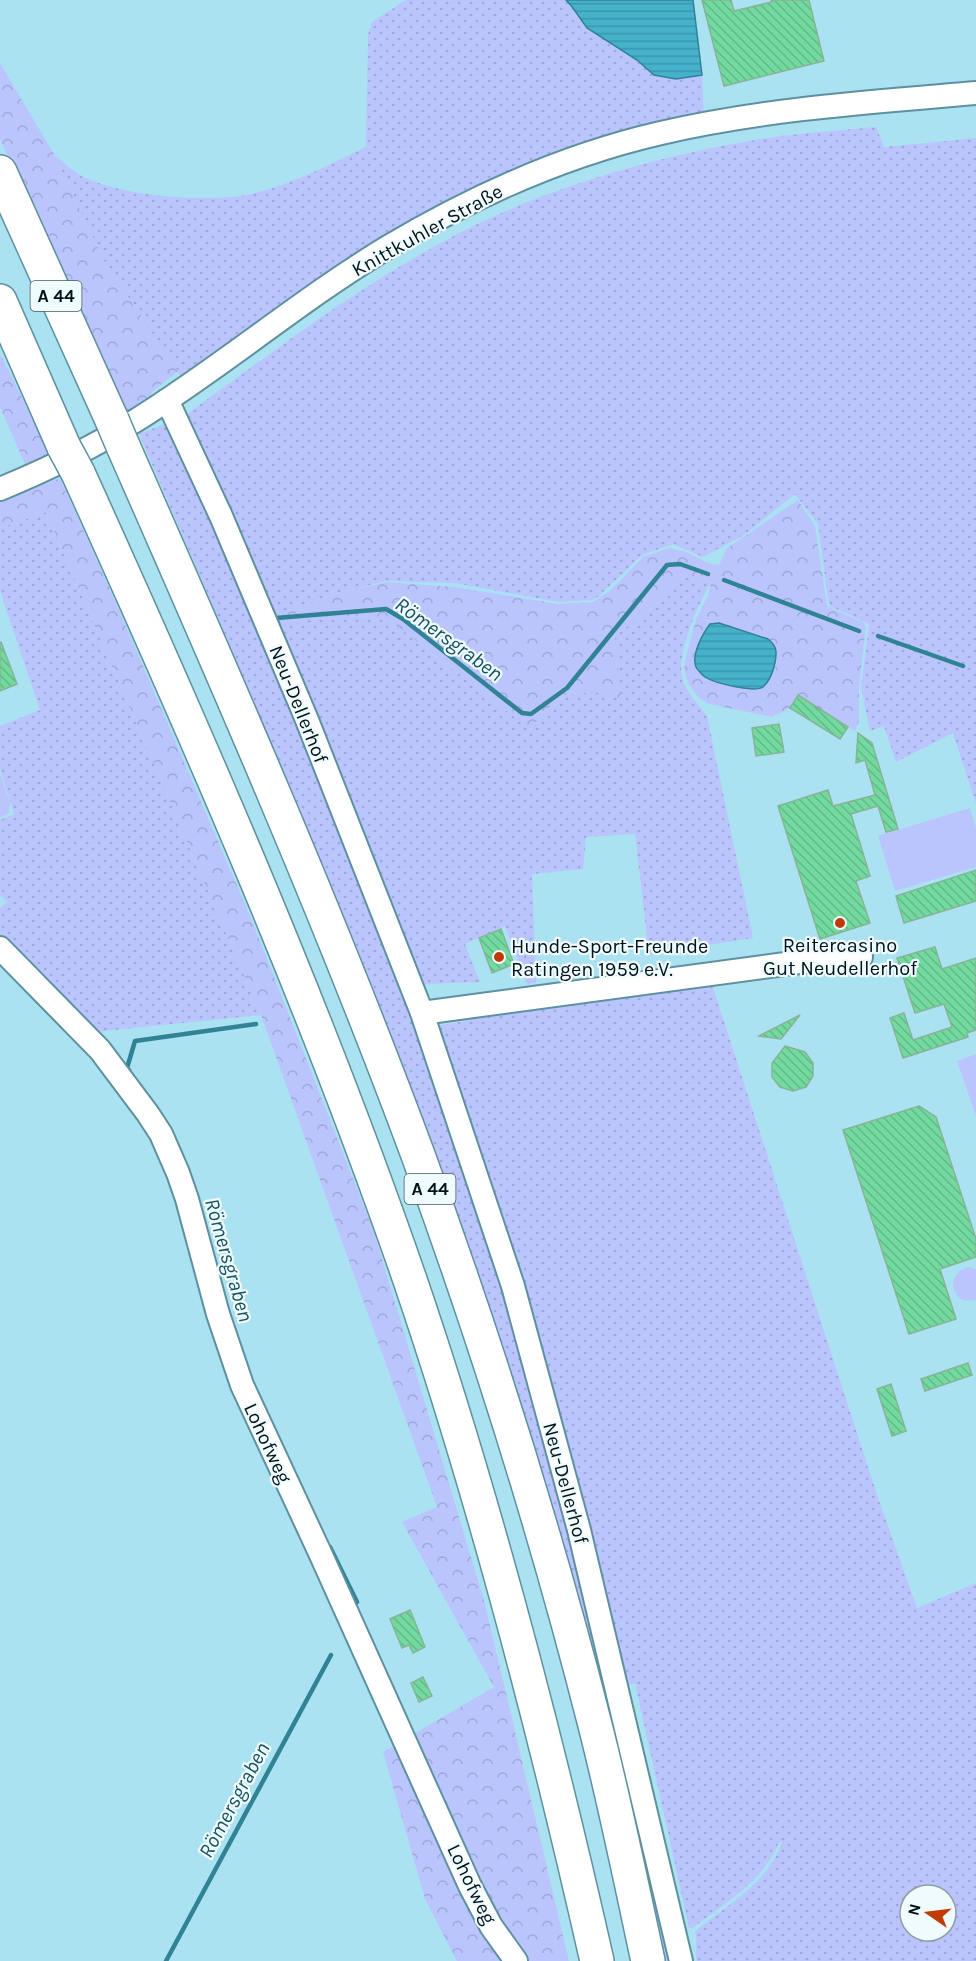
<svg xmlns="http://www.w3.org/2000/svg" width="976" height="1961" viewBox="0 0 976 1961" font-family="Karla,sans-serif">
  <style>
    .grass { fill: url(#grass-dots); fill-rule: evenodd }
    .forest { fill: url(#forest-crowns); fill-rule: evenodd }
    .pitch { fill: #bac5fe }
    .water { fill: url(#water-rules); stroke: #308295; stroke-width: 1.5 }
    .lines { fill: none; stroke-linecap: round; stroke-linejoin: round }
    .stream { stroke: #308295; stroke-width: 4.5 }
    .building { fill: url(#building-back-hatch); stroke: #89b398; stroke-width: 1.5 }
    .minor-casing { stroke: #5d919f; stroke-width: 26 }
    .highway-casing { stroke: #5d919f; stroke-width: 36 }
    .minor { stroke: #fff; stroke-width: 22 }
    .highway { stroke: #fff; stroke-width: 33 }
    .highway-bridge-casing { stroke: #5d919f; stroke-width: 36; stroke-linecap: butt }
    .highway-bridge { stroke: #fff; stroke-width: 33 }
    .poi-dot { fill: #c23a08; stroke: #f0fbfe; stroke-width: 2 }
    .labels { text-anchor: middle; stroke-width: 4.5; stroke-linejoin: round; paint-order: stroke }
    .shield { fill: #f0fbfe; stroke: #48595d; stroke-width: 1.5 }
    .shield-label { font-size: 18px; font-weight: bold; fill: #001318 }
    .street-label { font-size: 20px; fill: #001318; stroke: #f0fbfe }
    .poi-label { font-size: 20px; fill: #001318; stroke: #f0fbfe }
    .water-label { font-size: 21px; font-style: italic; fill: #155260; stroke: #f0fbfe }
  </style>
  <defs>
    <pattern id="grass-dots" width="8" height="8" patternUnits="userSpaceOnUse" patternTransform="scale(1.5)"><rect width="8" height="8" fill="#bac5fe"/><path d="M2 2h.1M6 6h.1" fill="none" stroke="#9ea8d9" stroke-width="1.8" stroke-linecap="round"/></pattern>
    <pattern id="forest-crowns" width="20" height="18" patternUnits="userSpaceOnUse" patternTransform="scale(1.5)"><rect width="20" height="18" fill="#bac5fe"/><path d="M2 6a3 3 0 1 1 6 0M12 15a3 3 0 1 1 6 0" fill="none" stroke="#9ea8d9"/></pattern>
    <pattern id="water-rules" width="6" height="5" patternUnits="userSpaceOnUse" patternTransform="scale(1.5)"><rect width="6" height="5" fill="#45b1cb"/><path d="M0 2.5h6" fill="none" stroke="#3b97ae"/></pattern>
    <pattern id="building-back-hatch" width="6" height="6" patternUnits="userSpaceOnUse" patternTransform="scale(1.5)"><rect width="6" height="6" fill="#72da9e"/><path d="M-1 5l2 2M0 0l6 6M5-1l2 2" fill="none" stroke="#61ba87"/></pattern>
  </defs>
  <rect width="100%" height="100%" fill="#abe2f1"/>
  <path class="grass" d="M406 0H566L573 8 587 28 637 60 653 75 676 79 702 75 704 116 370 248 181 377 103 259 54 154C61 160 68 167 75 172 111 196 204 203 246 195 288 187 328 165 366 147L368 35 372 22Z
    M876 127 884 147 976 138V804L953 733 896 762 884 726 870 731 861 687 869 624 830 606 828 599 818 524 795 494 744 535 703 557 673 544 642 555 599 596 592 600 558 602 455 583 386 581 337 593 274 616 187 414C284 344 387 264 497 215 585 176 686 150 781 136 813 132 845 130 876 127Z
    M170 422 215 521 416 1014 504 1285 570 1510 675 1961H665C642 1855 615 1750 588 1645 556 1525 522 1404 482 1287 383 997 260 716 139 434Z
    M46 512 261 1015 94 1032 0 941V908L7 902 0 895V820L14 814 0 769V726L40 710 0 591V528Z
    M679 576 711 582C699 603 677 651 682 676 684 691 699 704 707 716L753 938 649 954 635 834 586 837 583 869 532 874 536 983 527 984 505 926 465 944 480 982 424 984 346 787 277 624C309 621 362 610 392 622L530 729 556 700 567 694 605 692 615 636 648 610Z
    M710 978 877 1495 917 1608 976 1583V1961H697C694 1950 698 1942 695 1931 726 1907 770 1881 782 1842H779C765 1880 723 1905 692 1928H689L635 1683 626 1686 436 1026ZM910 1895H946V1931H910Z"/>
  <path class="forest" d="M0 63 54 154 103 259 178 371 152 392 149 404 127 419 0 139Z
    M0 353 51 457 27 469 0 407Z
    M60 478 116 603 251 918 374 1232 485 1604 569 1961H457L425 1899 383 1752 494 1687 402 1522 437 1507 261 1015 46 512 0 528V502Z
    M798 500 815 526 827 606 864 623 866 627 859 687V721L855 731 798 695 790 708 772 717 709 704 699 698 689 685 684 671 686 657 696 619 708 596 711 582 680 576 648 610 615 636 621 700 605 692 567 694 556 700 530 729 392 622C362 610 309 621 277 624L274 616 337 593 387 582 455 587 558 604 593 602 611 590 643 557 669 548 687 552 708 563 719 565 727 548ZM719 623 768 639C779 647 779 665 771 676 768 681 760 686 755 690L705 677 695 658 705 630Z"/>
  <path class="pitch" d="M0 774 10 803 9 813 0 818Z
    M970 808 976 828V867L895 891 878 836Z
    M976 1054V1116L957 1061Z
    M968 1267 976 1269V1300L965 1301 959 1298C949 1286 952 1272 968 1267Z"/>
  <path class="water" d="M566 0H693L702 75 676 79 654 75 637 60 587 28 573 8Z
    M719 623 768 639C777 646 777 652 775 663 773 672 770 681 763 687 755 693 714 683 705 677 702 675 697 669 696 667 691 655 703 633 710 624Z"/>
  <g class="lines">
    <path class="stream" d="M724 580 859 631
      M278 623 276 618 386 609 403 619 522 713 531 714 567 688 667 565 680 564 708 574
      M878 636 963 666
      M129 1070 127 1068 135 1041 256 1024
      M330 1547 357 1602
      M166 1961 331 1655"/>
  </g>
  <path class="building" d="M702 0H731L734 11 772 2 771 0H809L824 61 724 86Z
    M1 642 17 684 0 691V643Z
    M798 695 848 727 840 739 790 708Z
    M779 724 784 752 756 756 752 728Z
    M858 733 872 743 898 829 886 832 878 806 851 814 870 876 856 881 870 923 820 939 778 806 828 790 833 806 875 795 865 760 856 763Z
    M976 870V901L904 923 896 896Z
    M501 929 514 964 492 973 479 938Z
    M935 947 942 969 976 958V1030L967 1033 968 1037 903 1058 890 1018 904 1013 913 1040 952 1027 944 1004 915 1013 897 958Z
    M800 1015 781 1039 759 1036Z
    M785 1046 805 1052 813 1063V1076L806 1087 793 1091 780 1087 772 1077V1063Z
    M919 1106 936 1117 976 1239V1257L940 1269 956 1319 909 1334 843 1130Z
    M968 1363 972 1375 925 1391 921 1379Z
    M891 1384 906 1431 892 1436 877 1389Z
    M410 1610 425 1647 413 1653 409 1645 402 1648 390 1619Z
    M423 1677 432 1696 419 1702 411 1683Z"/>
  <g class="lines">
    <g class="minor-casing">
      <path id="minor" d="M167 400 221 516 307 720 422 1013 513 1286 579 1530 681 1961
        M0 489C46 470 92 448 135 421 222 367 300 300 388 247 472 197 565 155 661 133 764 109 871 102 976 93
        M0 948 100 1050 148 1114 161 1134 178 1173 187 1199 218 1314 242 1385 321 1555 470 1886 491 1926 516 1961
        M422 1013 807 961 829 962 861 957"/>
    </g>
    <g class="highway-casing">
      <path id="highway" d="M0 172 112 420
        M0 301 64 447
        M123 446C226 680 329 915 418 1155 486 1341 546 1532 595 1725 615 1803 631 1882 648 1961
        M78 473C198 738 315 1005 410 1280 486 1503 545 1731 597 1961"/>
    </g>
    <use href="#minor" class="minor"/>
    <use href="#highway" class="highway"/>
    <g class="highway-bridge-casing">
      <path id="highway-bridge" d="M112 420 123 446
        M64 447 78 473"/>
    </g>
    <use href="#highway-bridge" class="highway-bridge"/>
  </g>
  <g class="poi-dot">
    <circle cx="840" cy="923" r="6"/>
    <circle cx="499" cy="957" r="6"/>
  </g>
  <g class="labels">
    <g class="shield">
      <rect x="30.5" y="281" width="51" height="30" rx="4.5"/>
      <rect x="404.5" y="1174" width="51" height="30" rx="4.5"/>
    </g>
    <g class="shield-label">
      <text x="56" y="302">A 44</text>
      <text x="430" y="1195">A 44</text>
    </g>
    <g class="street-label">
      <text transform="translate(427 230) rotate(-29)" y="7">Knittkuhler Straße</text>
      <text transform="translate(299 704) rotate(68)" y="7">Neu-Dellerhof</text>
      <text transform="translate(268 1443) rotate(65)" y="7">Lohofweg</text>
      <text transform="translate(566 1483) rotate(75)" y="7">Neu-Dellerhof</text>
      <text transform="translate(472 1884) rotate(64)" y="7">Lohofweg</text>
    </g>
    <g class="poi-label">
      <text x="840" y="952">Reitercasino<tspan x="840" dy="23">Gut Neudellerhof</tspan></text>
      <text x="511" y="953" text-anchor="start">Hunde-Sport-Freunde<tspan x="511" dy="23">Ratingen 1959 e.V.</tspan></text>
    </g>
    <g class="water-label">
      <text transform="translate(449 639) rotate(36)" y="7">Römersgraben</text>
      <text transform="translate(229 1260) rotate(74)" y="7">Römersgraben</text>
      <text transform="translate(234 1800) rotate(-62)" y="7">Römersgraben</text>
    </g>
  </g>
  <g transform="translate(928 1913) rotate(284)"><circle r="28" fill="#f0fbfe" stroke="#909ea2" stroke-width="1.5"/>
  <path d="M0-4.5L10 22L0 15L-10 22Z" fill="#c23a08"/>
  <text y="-9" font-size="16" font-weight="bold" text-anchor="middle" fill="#001318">N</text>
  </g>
</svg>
